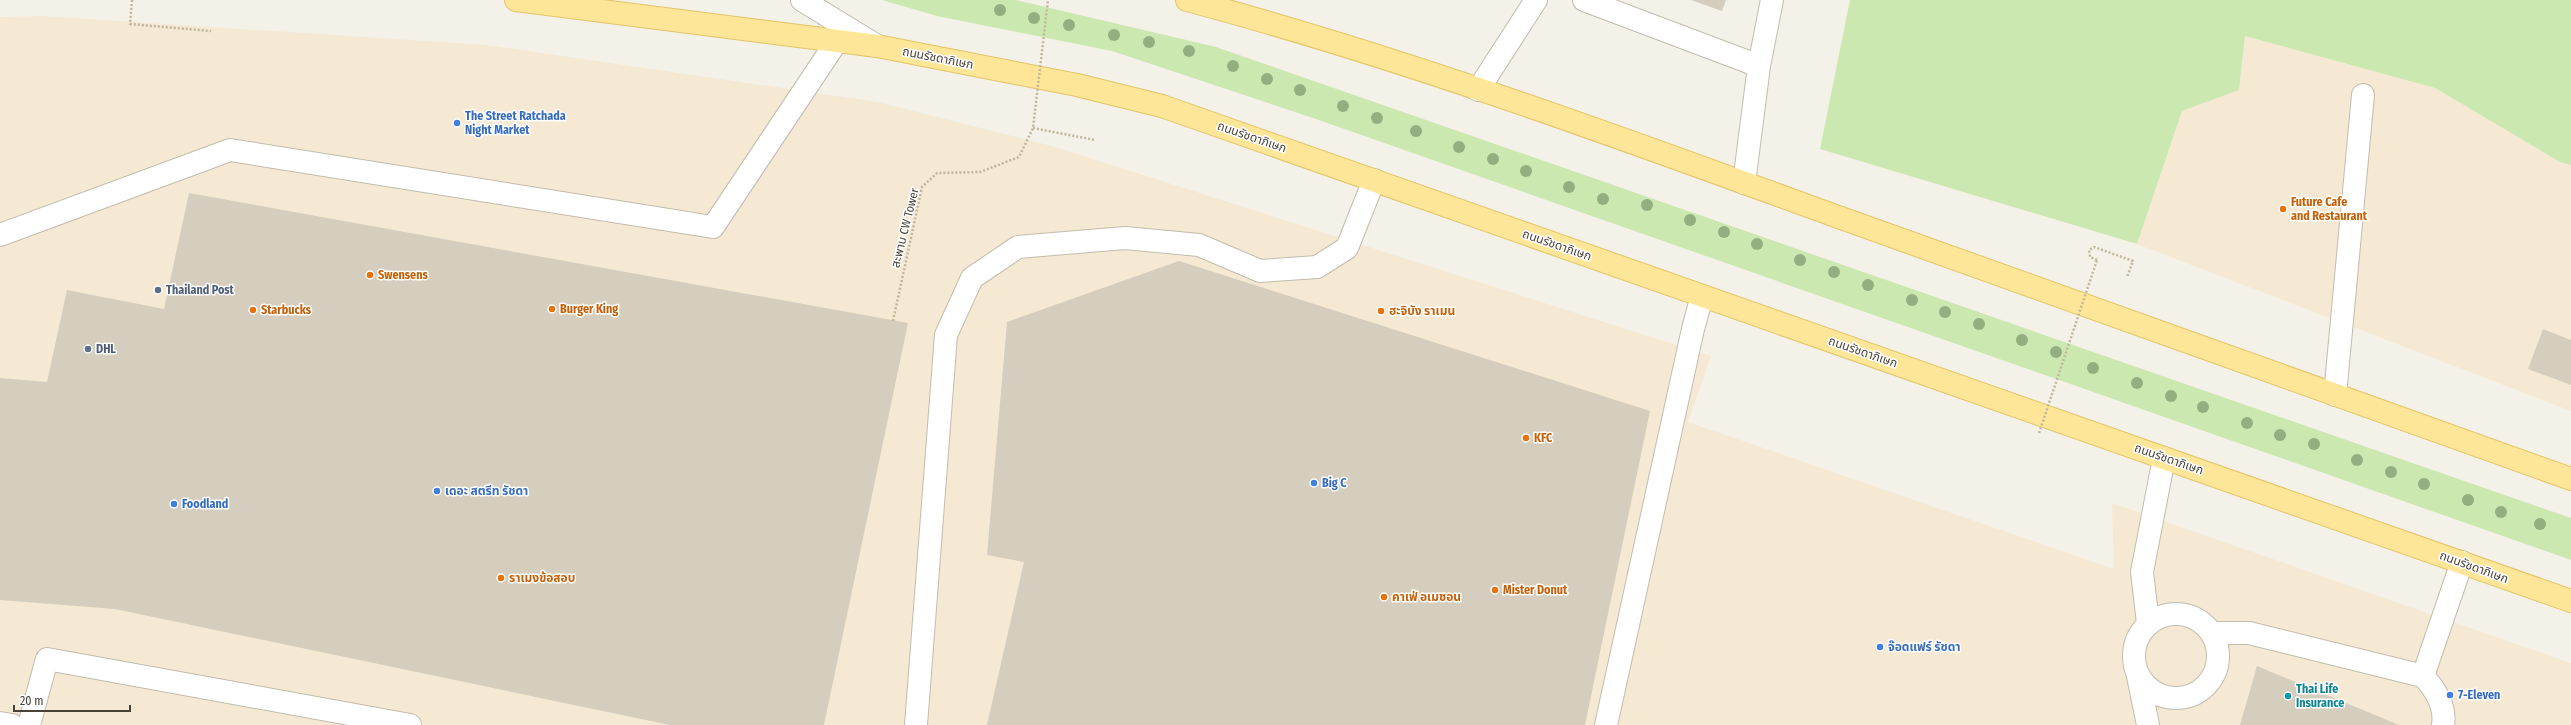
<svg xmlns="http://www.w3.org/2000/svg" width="2571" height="725" viewBox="0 0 2571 725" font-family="'Fira Sans Condensed','Noto Sans Thai',sans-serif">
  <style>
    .commercial { fill: #f5e9d3 }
    .green { fill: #cce8b1 }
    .building { fill: #d5cdbd }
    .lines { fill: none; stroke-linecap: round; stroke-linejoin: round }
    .minor-casing { stroke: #c2bcad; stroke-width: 24 }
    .major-casing { stroke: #e3c467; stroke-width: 24 }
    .path { stroke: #c1b69c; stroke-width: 2.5; stroke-dasharray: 2 2; stroke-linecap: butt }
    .minor { stroke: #fff; stroke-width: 22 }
    .major { stroke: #fde697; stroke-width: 22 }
    .path-bridge { stroke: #c1b69c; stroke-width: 2.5; stroke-dasharray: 2 2; stroke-linecap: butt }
    .tree { fill: #93af80 }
    .shop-dot { fill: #3f7fe0; stroke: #fff; stroke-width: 1.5 }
    .food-dot { fill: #e8710a; stroke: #fff; stroke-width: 1.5 }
    .service-dot { fill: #5c6f8a; stroke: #fff; stroke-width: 1.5 }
    .culture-dot { fill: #0f9aa8; stroke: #fff; stroke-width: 1.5 }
    .labels { text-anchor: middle; stroke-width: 3; stroke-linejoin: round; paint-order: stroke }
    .street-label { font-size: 12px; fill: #474137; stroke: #fff }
    .shop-label { font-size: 12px; font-weight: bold; fill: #366cbe; stroke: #fff; text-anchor: start }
    .food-label { font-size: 12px; font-weight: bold; fill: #c56008; stroke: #fff; text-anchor: start }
    .service-label { font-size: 12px; font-weight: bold; fill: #4e5e75; stroke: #fff; text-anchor: start }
    .culture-label { font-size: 12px; font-weight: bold; fill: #0d838f; stroke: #fff; text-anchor: start }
  </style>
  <rect width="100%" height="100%" fill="#f4f1e8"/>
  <path class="commercial" d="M43 16 487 45 878 102 1052 146 1711 356 1688 422 2114 569 2112 503 2571 663V725H0V17Z
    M2245 36 2435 88 2560 162 2571 165V411L2137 244 2182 111 2239 90Z"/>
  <path class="green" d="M882 0H1016L1216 47 2571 518V560L1313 118 1112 51 937 16Z
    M1850 0H2571V165L2560 162 2435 88 2245 36 2239 90 2182 111 2137 244 1820 149Z"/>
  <path class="building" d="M1691 0H1726L1722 11Z
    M189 193 908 323 824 725H670L115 609 0 600V378L47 382 67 290 164 309Z
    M1179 261 1650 411 1585 725H987L1024 562 987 555 1007 322Z
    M2543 329 2571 340V385L2528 369Z
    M2257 666 2399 725H2240Z"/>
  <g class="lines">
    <g class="minor-casing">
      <path id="minor" d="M802 0 877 46
        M1584 0 1759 66
        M1478 90 1536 0
        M1744 183 1759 66 1772 0
        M0 235 230 150 713 227 837 41
        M2335 395 2363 95
        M2134 656a42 42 0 1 1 84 0a42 42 0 1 1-84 0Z
        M2148 623 2142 572 2164 458
        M2211 633H2249L2423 676
        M2138 676 2148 725
        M0 723 12 725
        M29 725 47 659 410 725
        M916 725 946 335 972 278 1018 247 1125 238 1199 245 1260 271 1317 267 1347 248 1374 180
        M1606 725 1693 329 1702 296
        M2443 725C2446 706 2436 690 2423 676L2462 562"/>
    </g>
    <g class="major-casing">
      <path id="major" d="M516 0 877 46 1077 85 1162 106 2571 601
        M1187 0C1405 58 1618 137 1830 214 2077 302 2324 391 2571 479"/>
    </g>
    <path class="path" d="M132 0 130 24 211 31
      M1033 128 1095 140
      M2097 260 2090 257 2089 250 2094 247 2133 261 2127 277"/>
    <use href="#minor" class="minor"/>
    <use href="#major" class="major"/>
    <path class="path-bridge" d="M893 321 922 187 937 173 980 172 1019 157 1033 128 1048 0
      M2039 433 2097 260"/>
  </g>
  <g class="tree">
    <circle cx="1000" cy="10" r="6"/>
    <circle cx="1034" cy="18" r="6"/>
    <circle cx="1069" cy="25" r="6"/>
    <circle cx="1114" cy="35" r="6"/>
    <circle cx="1149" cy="42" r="6"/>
    <circle cx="1189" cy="51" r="6"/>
    <circle cx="1233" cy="66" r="6"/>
    <circle cx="1267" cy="79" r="6"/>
    <circle cx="1300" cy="90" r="6"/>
    <circle cx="1343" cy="106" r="6"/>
    <circle cx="1377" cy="118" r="6"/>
    <circle cx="1416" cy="131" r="6"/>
    <circle cx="1459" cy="147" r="6"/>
    <circle cx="1493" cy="159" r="6"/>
    <circle cx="1526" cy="171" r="6"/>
    <circle cx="1569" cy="187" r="6"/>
    <circle cx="1603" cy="199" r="6"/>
    <circle cx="1647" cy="205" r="6"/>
    <circle cx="1690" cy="220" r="6"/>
    <circle cx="1724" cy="232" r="6"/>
    <circle cx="1757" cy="244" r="6"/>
    <circle cx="1800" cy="260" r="6"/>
    <circle cx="1834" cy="272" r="6"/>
    <circle cx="1868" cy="285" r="6"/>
    <circle cx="1912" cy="300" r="6"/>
    <circle cx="1945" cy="312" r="6"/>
    <circle cx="1979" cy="324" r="6"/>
    <circle cx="2022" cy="340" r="6"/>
    <circle cx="2056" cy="352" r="6"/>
    <circle cx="2093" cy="368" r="6"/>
    <circle cx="2137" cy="383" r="6"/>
    <circle cx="2171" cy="396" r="6"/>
    <circle cx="2203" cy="407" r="6"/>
    <circle cx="2247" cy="423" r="6"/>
    <circle cx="2280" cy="435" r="6"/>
    <circle cx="2314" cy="444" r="6"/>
    <circle cx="2357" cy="460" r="6"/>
    <circle cx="2391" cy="472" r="6"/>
    <circle cx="2424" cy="484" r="6"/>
    <circle cx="2468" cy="500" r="6"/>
    <circle cx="2501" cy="512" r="6"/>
    <circle cx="2540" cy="524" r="6"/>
  </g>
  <g class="shop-dot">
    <circle cx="457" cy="123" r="4"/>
    <circle cx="1314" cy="483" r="4"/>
    <circle cx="437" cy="491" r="4"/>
    <circle cx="174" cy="504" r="4"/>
    <circle cx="1880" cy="647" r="4"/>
    <circle cx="2450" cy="695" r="4"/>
  </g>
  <g class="food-dot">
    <circle cx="2283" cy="209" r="4"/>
    <circle cx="370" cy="275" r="4"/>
    <circle cx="552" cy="309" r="4"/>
    <circle cx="253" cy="310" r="4"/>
    <circle cx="1381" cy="311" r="4"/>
    <circle cx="1526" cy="438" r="4"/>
    <circle cx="501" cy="578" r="4"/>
    <circle cx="1495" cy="590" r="4"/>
    <circle cx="1384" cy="597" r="4"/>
  </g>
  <g class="service-dot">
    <circle cx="158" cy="290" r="4"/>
    <circle cx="88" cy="349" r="4"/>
  </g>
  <circle class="culture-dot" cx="2288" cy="696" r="4"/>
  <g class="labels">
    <g class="street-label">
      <text transform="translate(938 58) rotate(11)" y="4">ถนนรัชดาภิเษก</text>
      <text transform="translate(1252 137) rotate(19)" y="4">ถนนรัชดาภิเษก</text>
      <text transform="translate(905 228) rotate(-76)" y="4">สะพาน CW Tower</text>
      <text transform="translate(1557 245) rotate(19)" y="4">ถนนรัชดาภิเษก</text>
      <text transform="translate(1863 352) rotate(19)" y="4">ถนนรัชดาภิเษก</text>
      <text transform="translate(2169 459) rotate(19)" y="4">ถนนรัชดาภิเษก</text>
      <text transform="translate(2474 567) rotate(20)" y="4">ถนนรัชดาภิเษก</text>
    </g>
    <g class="shop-label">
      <text x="465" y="120">The Street Ratchada<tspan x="465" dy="14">Night Market</tspan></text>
      <text x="1322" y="487">Big C</text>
      <text x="445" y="495">เดอะ สตรีท รัชดา</text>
      <text x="182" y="508">Foodland</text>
      <text x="1888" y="651">จ๊อดแฟร์ รัชดา</text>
      <text x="2458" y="699">7-Eleven</text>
    </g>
    <g class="food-label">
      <text x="2291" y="206">Future Cafe<tspan x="2291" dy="14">and Restaurant</tspan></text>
      <text x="378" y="279">Swensens</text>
      <text x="560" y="313">Burger King</text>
      <text x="261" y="314">Starbucks</text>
      <text x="1389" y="315">ฮะจิบัง ราเมน</text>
      <text x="1534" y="442">KFC</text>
      <text x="509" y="582">ราเมงข้อสอบ</text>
      <text x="1503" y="594">Mister Donut</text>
      <text x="1392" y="601">คาเฟ่ อเมซอน</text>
    </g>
    <g class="service-label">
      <text x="166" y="294">Thailand Post</text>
      <text x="96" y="353">DHL</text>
    </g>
    <g class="culture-label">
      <text x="2296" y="693">Thai Life<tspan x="2296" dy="14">Insurance</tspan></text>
    </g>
  </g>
  <path d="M14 705v6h116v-6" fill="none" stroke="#474137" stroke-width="2"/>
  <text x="20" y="705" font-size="12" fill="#474137" stroke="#ffffff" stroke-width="3" paint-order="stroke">20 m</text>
</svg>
